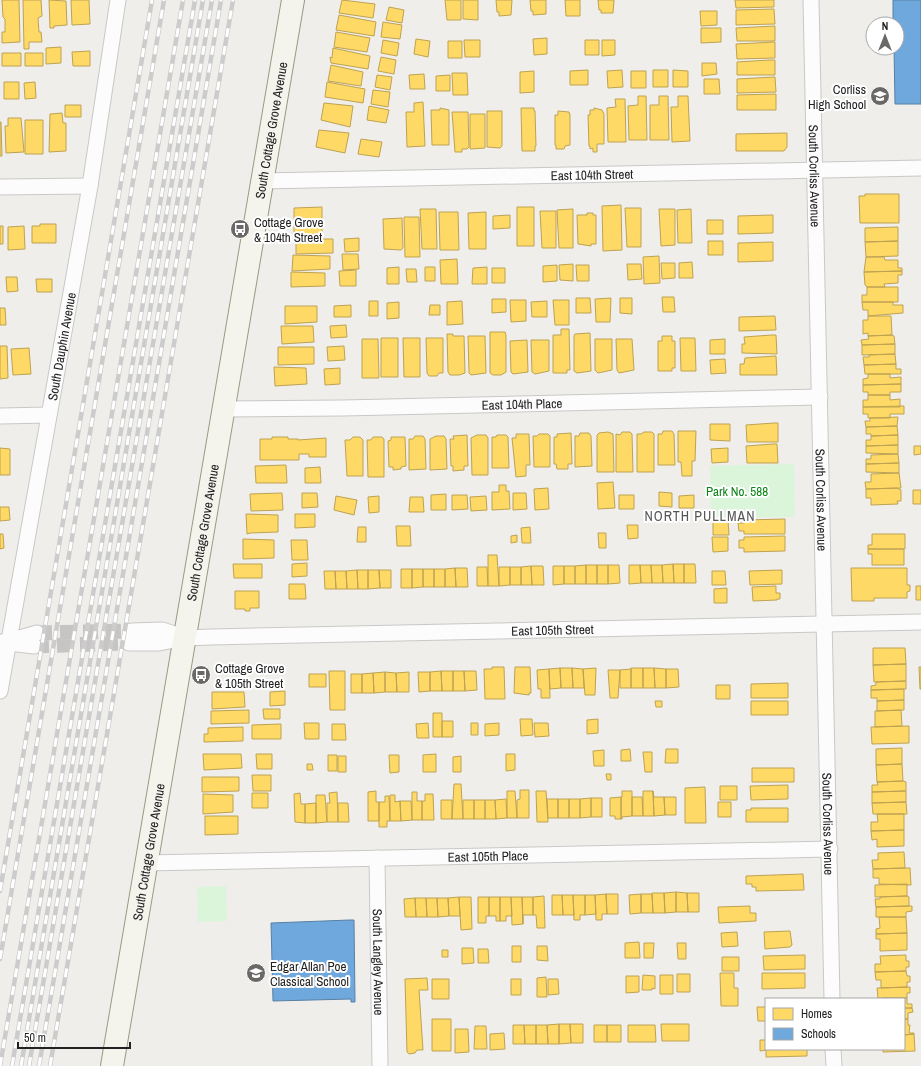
<svg xmlns="http://www.w3.org/2000/svg" width="921" height="1066" viewBox="0 0 921 1066" font-family="'Archivo Narrow',sans-serif">
  <style>
    .park { fill: #daf5da }
    .homes { fill: #ffd966; stroke: #bda252 }
    .schools { fill: #6fa8dc; stroke: #5880a4 }
    .lines { fill: none; stroke-linecap: round; stroke-linejoin: round }
    .street-tunnel { stroke: #c7c5c3; stroke-width: 15; stroke-dasharray: 15 8; stroke-linecap: butt }
    .street-casing { stroke: #c9c8c7; stroke-width: 17 }
    .secondary-casing { stroke: #999a82; stroke-width: 24 }
    .street { stroke: #fdfcfc; stroke-width: 15 }
    .secondary { stroke: #f4f4ed; stroke-width: 22 }
    .rail-casing { stroke: #ccc; stroke-width: 4.5 }
    .rail { stroke: #fff; stroke-width: 3; stroke-dasharray: 9; stroke-linecap: butt }
    .labels { text-anchor: middle; stroke-width: 4; stroke-linejoin: round; paint-order: stroke }
    .poi-label { font-size: 13px; fill: #222; stroke: #fff; text-anchor: start }
    .street-label { font-size: 13px; fill: #222; stroke: #fff }
    .park-label { font-size: 13px; fill: #0c8416; stroke: #fff }
    .neighbourhood-label { font-size: 14px; letter-spacing: 1px; fill: #555; stroke: #fff }
  </style>
  <rect width="100%" height="100%" fill="#f0eeeb"/>
  <path class="park" d="M794 464 795 517H711L710 466Z
    M226 886 227 921 198 922 197 887Z"/>
  <path class="homes" d="M2 0H19L20 42 2 43V32H5V19L3 17Z
    M23 0H41L42 16 38 18 39 32H41L42 42H29V49H24Z
    M49 0 66 1 67 25 54 26V28H50Z
    M71 0H89L90 24 72 25Z
    M342 0 375 4 373 18 339 13Z
    M445 0H461V20H447Z
    M463 0H478V20L463 19Z
    M496 0H512L511 15 499 16V12H497Z
    M530 0H546V14L533 15V11H531Z
    M565 0H580V16H566Z
    M598 0H614L613 13H601V10H599Z
    M735 0H774V7L736 8Z
    M389 7 404 10 402 23 386 20Z
    M774 9 775 24 736 25V10Z
    M700 11H717V25L701 26Z
    M339 15 376 22 374 36 336 30Z
    M383 22 402 25 400 39 381 37Z
    M775 26V41H737L736 28Z
    M701 28H721V42L701 43Z
    M336 32 370 38 367 52 334 47Z
    M547 38V54L534 55 533 39Z
    M416 39 430 41 428 57 414 54Z
    M383 40 399 43 397 56 381 53Z
    M464 40H480V57H465Z
    M585 40H599V55H585Z
    M602 40H615V55L602 56Z
    M448 41H462V58H448Z
    M775 42V58L737 59 736 44Z
    M61 47V63L46 64V48Z
    M333 48 370 56 368 69 331 63 330 57 332 58Z
    M90 51V66H73L72 52Z
    M2 53H21V66H2Z
    M25 53H43V66H25Z
    M381 57 396 60 394 74 378 71Z
    M769 60H775V75H737V62Z
    M702 63H716L717 74 702 76Z
    M331 65 363 72 361 86 328 81Z
    M588 70V85H570V71Z
    M622 70 623 87 608 88 607 71Z
    M653 70H668V87H653Z
    M673 70 688 71V87H673Z
    M534 71V92L520 93V72Z
    M631 71H646V88H631Z
    M452 73H467L468 95H453Z
    M424 74 425 89H410L409 75Z
    M377 75 392 77 390 90 375 87Z
    M450 75V91H436V76Z
    M775 77 776 92 737 93V79Z
    M704 79H719L720 94H704Z
    M4 82H19V99H4Z
    M35 82 36 98 25 99 24 83Z
    M327 82 365 89 363 103 325 97Z
    M373 90 390 92 388 107 371 104Z
    M776 94V110H737V95Z
    M638 96H646L647 140H629L628 106 638 105Z
    M659 96H668L669 140H650V105H659Z
    M678 96H688L690 141 672 142 671 107H678Z
    M615 99H625L626 142H608L607 108 616 107Z
    M423 102 425 146 407 147 406 112H414V103Z
    M324 103 353 106 350 127 321 120Z
    M65 105H81V117H65Z
    M369 106 389 110 386 123 367 120Z
    M440 108 449 110V145H432L431 110H440Z
    M521 108H534V111H535L536 146H535V151H522Z
    M594 108 602 110 604 114V144H597V152H593V148L590 149V146H589L588 115H590V110H594Z
    M487 111H502V146L500 148 487 147Z
    M558 111 569 112 570 115V145L565 146 564 149H556V145H555V115H558Z
    M452 112H468L469 147 467 149H462V152H455Z
    M62 113 63 123H66V151L49 152 50 114Z
    M470 114H485V148L470 149Z
    M8 118H21L24 152 6 153 5 126H8Z
    M25 120H43V154H25Z
    M0 122H1L2 156H0Z
    M319 130 349 133 345 153 316 147Z
    M787 133V147L784 151H736V134Z
    M361 139 382 142 379 157 358 154Z
    M865 194H899V223H860L859 196H865Z
    M621 205 622 250 603 251 602 206Z
    M322 207V234L294 235V208Z
    M517 207H534V246H517Z
    M625 208H641V247H627Z
    M420 209H436L437 249H422Z
    M573 209V248H559L557 210Z
    M659 209H675V245L661 246Z
    M691 209 692 243H678L677 210Z
    M540 211H556V248H542Z
    M439 212H458L459 250H440Z
    M486 212V249H469L468 213Z
    M587 213H593V215H596V244H591V246L578 244 577 215H587Z
    M510 215V228L493 229V216Z
    M773 215V233L738 234V216Z
    M404 217H419L420 257H405Z
    M402 218 403 248 401 250 384 249 383 219Z
    M707 220H723V234H707Z
    M40 224H56V243H32V226H40Z
    M0 226H3V244H0Z
    M24 226 25 249 8 250V227Z
    M898 227V241L865 242V228Z
    M359 238V251L345 252 344 239Z
    M296 239H333V253L296 254Z
    M708 241H723V255H708Z
    M898 241V256L866 257 865 242Z
    M773 242V261L738 262V243Z
    M342 254H358L359 269 343 270Z
    M293 255 330 256V269L292 271Z
    M659 256 660 283 644 284 643 257Z
    M866 257H884L885 260H898V268H902V271L864 272Z
    M457 259 458 284H441L440 260Z
    M692 262 693 278H679V263Z
    M661 263H675V278L662 279Z
    M573 264V281L560 280 559 265Z
    M627 264H641L642 279 628 280Z
    M557 265V281L543 282V266Z
    M576 265H589V281H577Z
    M399 267V284H387V268Z
    M425 267H435V281H425Z
    M487 267V284H472L473 268Z
    M492 268H505V283H492Z
    M406 269H416L417 282H407Z
    M356 270V286H340L339 271Z
    M902 271V275H898V283L884 284 885 287H867L865 285 864 272Z
    M291 272 325 273V286L291 287Z
    M6 277H17L18 291 7 292Z
    M36 279H52V292H37Z
    M867 287H898V302H862V295H867Z
    M662 297H674L675 312H663Z
    M576 298H590L591 313H576Z
    M611 298 610 322H596L595 299Z
    M620 298H632V314L620 313Z
    M492 299H506V312L492 313Z
    M510 300H526V321L511 322Z
    M553 300H569V325H555Z
    M369 301H378V316H369Z
    M462 301 463 324 447 325V302Z
    M547 301V317H532L531 302Z
    M399 302V318L387 319V303Z
    M862 302H893V305H903V313L868 316V310H863Z
    M351 305V317H334V306Z
    M430 305H440V315H429Z
    M285 306H317V322L285 324Z
    M0 308H5L6 325H0Z
    M775 316 776 330 739 331V317Z
    M868 316H891L892 335 868 336V333L863 334V320H868Z
    M346 325 347 337 331 338 330 326Z
    M281 326H313L314 342 282 344Z
    M561 329H569L570 370H567V373H553V335H561Z
    M490 332H505L506 335V372L501 375H493L490 373Z
    M590 333 591 371 577 373 574 371V336L575 334Z
    M447 334H453V336H464L465 373 459 375H450L448 372Z
    M772 335H776L777 354 742 353V344H745L744 337Z
    M892 335 894 336 895 344 862 345 861 340 869 339 868 336Z
    M468 336H485L486 373 471 375 469 373Z
    M662 336H672V341H675V368H672V371H658V341H662Z
    M381 338H398V377H381Z
    M403 338H420V377H404Z
    M426 338H443V373H439L437 376H429L427 373Z
    M680 338H695L696 371H681Z
    M362 339H378L379 378H362Z
    M595 339H612V370L598 373 595 370Z
    M616 339H632L634 370 619 373 617 370Z
    M725 339V354H710V340Z
    M527 340 528 372 513 374 511 372 510 341Z
    M531 340H549V371L535 374 532 372Z
    M895 344V354L862 355V345Z
    M0 346H7L8 378 0 379Z
    M344 346 345 360 328 361 327 347Z
    M278 347H314V364L278 365Z
    M29 348 31 374 13 375 11 349Z
    M895 354 896 364 864 365 863 357H869V355Z
    M776 356 777 375H740V364H744L745 358Z
    M725 359 726 373 711 374 710 360Z
    M896 364V369H901V374H865L864 365Z
    M274 367 306 368 307 384 275 386Z
    M340 368V384L325 385 324 369Z
    M868 374H890V378L901 377V384L863 385V379L868 378Z
    M901 384V392H890V395H868V392H863V385Z
    M868 395H890V400L900 399V407H863V400H868Z
    M904 406V414H890V418H868V414H863V407Z
    M898 417 897 426 866 427 865 421H870V418Z
    M774 423H778V442H747L746 425Z
    M710 424H730V441L710 440Z
    M897 426 898 435 871 436V434H866V427Z
    M663 431H672L674 434 675 465H658V434H662Z
    M678 431H696L695 461H692V476H682L681 462H678Z
    M608 432 613 434 614 472H597V435L599 433Z
    M622 432H630L632 434 633 472H616V434L620 435Z
    M644 432H652L654 434V472H637V434H641Z
    M571 433 572 464H568V469H557L556 464H554V437H557V434Z
    M580 433H589L591 436 592 466 575 467V436H579Z
    M516 434H529L530 465H526V476L516 477 512 438H516Z
    M539 434H548L550 436V467H534L533 436H537Z
    M467 435 468 466H464V470L453 471V466H451L450 439H454L453 436Z
    M477 435H486L488 438V475H472L471 438Z
    M497 435H506L508 437 509 468H492V437H496Z
    M898 435V445L866 446V440H871V436Z
    M415 436H423L425 439 426 469 409 470V439H413Z
    M436 436H444L446 439 447 469 430 470V439Z
    M272 437H288V439H298V440L326 438V457H309V454H299V460H260V439H272Z
    M353 437H360L363 440V476H347L345 440H350Z
    M373 437H382L384 439V477H368L367 440H371Z
    M391 437H405L406 466 401 467V469L393 470V467H389L388 441 391 440Z
    M773 444H777L778 463H747L746 446Z
    M898 445V454L866 453V446Z
    M914 446H921V454L914 455Z
    M0 448 10 449V475H0Z
    M728 448V462L712 463 711 449Z
    M898 454 899 463 866 464V459H871V455Z
    M899 463V473L866 472V464Z
    M286 465 287 483H256L255 466Z
    M320 467 321 483H305V468Z
    M899 473 901 488 866 489 865 482H871V474Z
    M613 482 615 508 598 509 597 483Z
    M499 485H506V491H509L510 509 492 510V492H499Z
    M548 488 549 509 535 510 534 489Z
    M897 488 901 490V501H897L898 504 871 505V498H866V489Z
    M913 490H921V504H913Z
    M659 492 672 493V507L659 506Z
    M282 493 283 510 251 511 250 494Z
    M302 493H317L318 507 302 508Z
    M513 493H526L527 509 513 510Z
    M446 494V510H431V495Z
    M452 495H467L468 509 452 510Z
    M619 495H634V509H619Z
    M694 495V508H679V496Z
    M336 496 357 500 354 515 334 510Z
    M379 496V512L369 513 368 497Z
    M486 496 487 510 471 511 470 497Z
    M410 497H423L424 512H409Z
    M0 507H9L10 520 0 521Z
    M246 514 278 515V532L250 533 247 534Z
    M295 514H315V527L295 528Z
    M785 519V534H744V531H739L738 523H744V520Z
    M728 520 729 535H713V521Z
    M627 525H638V538L628 539Z
    M396 526H410L411 546H397Z
    M358 527H366V542H357Z
    M530 527 531 543H522L521 528Z
    M598 533H606V548H599Z
    M0 534H3L4 548 0 549Z
    M872 534H905V549H868V545H872Z
    M517 535V542L511 543V536Z
    M785 536V551L744 552V548H739V540H744V537Z
    M712 537H728V551L713 552Z
    M243 539 274 540V558L243 559Z
    M291 540H307L308 560H292Z
    M868 549H904V565H872V554H868Z
    M488 555H497L499 586H488Z
    M307 563V576L292 577V564Z
    M233 564H262V578H234Z
    M673 564 674 583H663L662 565Z
    M673 564H684V583H674Z
    M684 564H695L696 583H684Z
    M586 565V584H575V566Z
    M586 565H597V584H586Z
    M597 565H608V584H597Z
    M608 565H619L620 583 608 584Z
    M629 565H640L641 583 629 584Z
    M640 565H651L652 583H641Z
    M651 565H662L663 583H652Z
    M531 566 532 585H521V567Z
    M531 566H543L544 585H532Z
    M553 566H564V584L553 585Z
    M564 566H575V584H564Z
    M477 567H487L488 586H477Z
    M499 567H510V585L499 586Z
    M510 567H521V585H510Z
    M455 568 456 587H445V569Z
    M455 568H467L468 587H456Z
    M851 568H907V585H910V591L907 592V598H874V601H852Z
    M401 569H412V588H401Z
    M412 569H423V587L412 588Z
    M423 569H434V587H423Z
    M434 569H445V587H434Z
    M357 570 358 589H347L346 571Z
    M357 570H368V589H358Z
    M368 570H379L380 588 368 589Z
    M379 570H391V588H380Z
    M782 570V584L750 585 749 571Z
    M324 571H335L336 589H325Z
    M335 571H346L347 589H336Z
    M712 571H725L726 585H712Z
    M289 584H305L306 599H289Z
    M776 586V593H780V599H777V600L753 601 752 587Z
    M916 586H921V600H916Z
    M727 588V603H714V589Z
    M235 591H259V608H250V611H245V609H235Z
    M873 648H905L906 664 873 665Z
    M906 664V681L874 682 873 665Z
    M492 667H504L505 699H485L484 669H492Z
    M515 667H530L531 693H529V695L514 693Z
    M919 667H921V689H920Z
    M560 668 561 688 550 689 549 669Z
    M560 668H572L573 688H561Z
    M572 668 583 669 584 688H573Z
    M596 668 595 695H585L583 669Z
    M631 668H643V688H631Z
    M643 668H654L655 688H643Z
    M654 668 666 669V688H655Z
    M549 669 550 698H541V689H538L537 670Z
    M631 669V688H620V670Z
    M666 669H678L679 687 666 688Z
    M608 670H620L618 698H610Z
    M329 671H345V710H330Z
    M441 671 442 691H430V672Z
    M441 671H453V691H442Z
    M453 671H464L465 691H453Z
    M464 671H476L477 690 465 691Z
    M385 672V692L374 693 373 673Z
    M385 672 396 673 397 692H385Z
    M409 672V692H397L396 673Z
    M418 672H430V691L419 692Z
    M373 673 374 693H362V674Z
    M309 674H326V687H309Z
    M351 674H362V693H351Z
    M906 681V689L871 690V686L876 685V682Z
    M788 683V698H751V684Z
    M716 685H730V699H716Z
    M904 689V700L877 701V698H871V690Z
    M285 691V705L270 706V692Z
    M212 692H244L245 707 212 709Z
    M904 700V710L877 711V701Z
    M655 701H662V707H656Z
    M751 701H788V715H751Z
    M263 709H280V719H264Z
    M249 710V723L211 724V711Z
    M901 710 902 726 875 727V711Z
    M433 713H442V737H433Z
    M520 719H532L533 735 521 736Z
    M598 719V733L587 734V720Z
    M442 721H453V737H442Z
    M304 723H319V739H305Z
    M428 723 429 738H417L416 724Z
    M471 723H478V735H471Z
    M499 723V735L485 736V724Z
    M534 723H548L549 736 535 737Z
    M281 724V739H252V725Z
    M332 724H345L346 740H332Z
    M909 726V743L872 744 871 727Z
    M243 727V741L204 742V734H208V728Z
    M902 748V764L876 765V749Z
    M630 749 631 761H621V750Z
    M666 749H678V763H665Z
    M604 750V766H594L593 751Z
    M643 752H652V772H645Z
    M203 754H241L242 768 204 770Z
    M256 754H272V769H257Z
    M436 754V772H423V755Z
    M506 754H515V770L506 771Z
    M328 755H337V771H328Z
    M389 755H399V772L390 773Z
    M338 756H346V772H338Z
    M461 756V772H453V757Z
    M307 764H312L313 770H307Z
    M902 764 903 781 877 782 876 765Z
    M752 768H794V782H752Z
    M606 774H611V780H607Z
    M252 775H271V791H253Z
    M202 777H239V791L202 792Z
    M903 781 906 782V791L872 792V785H878L877 782Z
    M454 784H461L463 819H452Z
    M788 785V799L751 800 750 786Z
    M720 786H737V800H720Z
    M705 787 706 823H685V788Z
    M520 790H529V818H517V800L520 799Z
    M376 791V802H379V821H368V792Z
    M507 791H515L517 818H507Z
    M536 791H546L548 822H537Z
    M622 791H632V816L622 817V819H621V797H622Z
    M643 791H653L654 816H643Z
    M653 791 654 797H664L665 815 654 816Z
    M906 791V802L872 803V792Z
    M337 792 338 822H327V803H330L329 793Z
    M412 792H417V801H422V820H412Z
    M252 793H268V808H252Z
    M300 793 301 804H305V823L295 822 294 794Z
    M203 794 233 795V812L203 814Z
    M425 794H433L434 820H422V801H425Z
    M316 795H325L327 822 316 823Z
    M390 795H395V802L400 801 401 821H390Z
    M385 796H389L390 821H387V827H379V802H385Z
    M621 797V819H615V816H610V798Z
    M632 797H642L643 816H632Z
    M664 797H676V815H665Z
    M591 798V817L580 818V799Z
    M591 798H602V817H591Z
    M506 799 507 818 496 819 495 800Z
    M547 799H558V818H548Z
    M558 799H569V818H558Z
    M569 799H580V818H569Z
    M441 800H452V819H441Z
    M463 800H474V819H463Z
    M474 800H485V819H474Z
    M485 800H495L496 819H485Z
    M400 801H411L412 820 401 821Z
    M718 802H731V817H718Z
    M906 802 907 814H873L872 803Z
    M316 803V823H305V804Z
    M338 803H348L349 822H338Z
    M751 808H788V822H746V810H751Z
    M877 814H904V830L871 831V822H878Z
    M205 816H238V834L205 835Z
    M904 830V846L877 847V839L872 840 871 831Z
    M904 852 905 868 873 869 872 860H878V853Z
    M905 868H910L911 885 879 884V878H873V869Z
    M803 874 804 890 756 891V887H752V884H746V876Z
    M907 884V896L875 897V885Z
    M676 892V912L665 913 664 893Z
    M676 892 687 893 688 912H676Z
    M652 893H664L665 913H653Z
    M687 893H699V912H688Z
    M606 894 607 914H602V920H596L595 895Z
    M606 894H618V914H607Z
    M641 894V913L630 914 629 895Z
    M641 894H652L653 913H641Z
    M552 895H562L563 915H552Z
    M562 895H573L574 915H563Z
    M573 895H585V915H580V920H574Z
    M585 895H595L596 914 585 915Z
    M544 896 545 928H537L536 915H533V897Z
    M907 896 909 897V906L876 907 875 899H880V897Z
    M459 897 460 916H449L448 898Z
    M459 897H471L472 929 461 930Z
    M478 897H489V916H486V923H478Z
    M489 897H500V921H496V916H489Z
    M500 897H511L512 916H506V921H500Z
    M511 897H522L523 924 512 925Z
    M522 897H533V915H523V924Z
    M415 898 416 917H405L404 899Z
    M415 898H426L427 917H416Z
    M426 898H437L438 917H427Z
    M437 898H448L449 916 438 917Z
    M750 906V913H756V921L719 923 718 907Z
    M909 906H912V911L906 912V917H876V907Z
    M879 917H906L907 933 876 934V929L880 928Z
    M790 931 792 945 790 947 765 949 764 932Z
    M737 932 738 946 722 947 721 933Z
    M907 933V950L880 951V939H876V934Z
    M639 942 640 958H625V943Z
    M644 943H654L653 958H644Z
    M677 943H686V959H678Z
    M512 946H521V962H512Z
    M537 946H547L548 961 537 960Z
    M462 948H473L474 963 462 964Z
    M478 949H488L489 963H478Z
    M442 950H448V957H442Z
    M805 955V969L764 970 763 956Z
    M906 955V961H909V967H906V971L875 972V964H881L880 956Z
    M722 957H739V971H722Z
    M906 971 907 976H910V982H907V987L881 988V980H876L875 972Z
    M720 973H734V988H738V1006H721Z
    M762 973H805V988L762 989Z
    M677 974H690V992H677Z
    M643 975 655 976V989L652 988V990H642Z
    M660 975H673V994H660Z
    M626 976H639V992L626 993Z
    M546 977 547 997H537V978Z
    M427 978 428 990H419L423 1050H417L415 1053 409 1054 407 1052 405 979Z
    M432 979H449V999H432Z
    M511 979H521V995H511Z
    M548 979H558L559 994 548 995Z
    M910 987V993H907V998H878L877 988Z
    M883 998H907V1004H912V1008H904V999Z
    M757 1007H766V1021H758Z
    M904 1008H912L913 1012 908 1013V1019H904Z
    M432 1019H451V1051H432Z
    M904 1019H908V1025H910L909 1033H914V1034L904 1035Z
    M559 1024V1044H548L547 1025Z
    M559 1024H570L571 1043 559 1044Z
    M570 1024H583V1043H571Z
    M661 1024H689V1041H662Z
    M513 1025H524L525 1044H513Z
    M524 1025H536V1044H525Z
    M536 1025H547L548 1044H536Z
    M594 1025H607V1042H594Z
    M607 1025H621V1042H607Z
    M628 1025H655L656 1042H628Z
    M475 1026H486L487 1049H474Z
    M455 1029H468L469 1052 455 1053Z
    M504 1033 505 1049 490 1050V1034Z
    M914 1034 915 1051 883 1052V1049H904V1035Z
    M760 1040H766V1049H807V1056L766 1057V1050L760 1051Z"/>
  <path class="schools" d="M893 0H921V104H895L894 48H897V24H893Z
    M350 920H354L355 1002H351V999L273 1001 271 923Z"/>
  <g class="lines">
    <path class="street-tunnel" d="M37 633 131 631
      M34 646 129 643"/>
    <g class="street-casing">
      <g id="street">
        <path id="s1" d="M811 0 832 999"/>
        <path id="s2" d="M262 181 921 168"/>
        <path d="M0 187 90 186"/>
        <path id="s3" d="M224 409 343 408 820 397"/>
        <path d="M0 416 49 415"/>
        <path d="M131 631 162 630 184 637"/>
        <path d="M13 640 37 633"/>
        <path d="M0 642 34 646"/>
        <path id="s4" d="M129 643H159L185 638 210 637 921 622"/>
        <path id="s5" d="M0 691 90 186 118 0"/>
        <path id="s6" d="M377 858 380 1066"/>
        <path id="s7" d="M146 863 830 849"/>
        <path d="M833 1049 834 1066"/>
      </g>
    </g>
    <g class="secondary-casing">
      <g id="secondary">
        <path id="s8" d="M112 1066 293 0"/>
      </g>
    </g>
    <use href="#street" class="street"/>
    <use href="#secondary" class="secondary"/>
    <g class="rail-casing">
      <path id="rail" d="M0 891 152 0
        M0 959 164 0
        M0 1066 183 0
        M12 1066 195 0
        M21 1066 203 0
        M29 1066 212 0
        M39 1066 221 0
        M50 1066 233 0"/>
    </g>
    <use href="#rail" class="rail"/>
  </g>
  <defs>
    <g id="school-disc" transform="scale(1)"><circle r="9.5" fill="#6a6968" stroke="#fff"/><path d="M0-5L7-2L0 1L-7-2ZM-4 1L0 2.5L4 1V4Q0 6-4 4Z" fill="#fff"/></g>
    <g id="bus-disc" transform="scale(1)"><circle r="9.5" fill="#6a6968" stroke="#fff"/><path d="M-5-6H5V4H4V6H2V4H-2V6H-4V4H-5ZM-3.5-4V0h7V-4ZM-3.5 1.2v1.5H-2V1.2ZM2 1.2v1.5H3.5V1.2Z" fill="#fff"/></g>
  </defs>
  <g fill-rule="evenodd">
    <use href="#school-disc" x="880" y="96"/>
    <use href="#bus-disc" x="240" y="229"/>
    <use href="#bus-disc" x="201" y="675"/>
    <use href="#school-disc" x="256" y="973"/>
  </g>
  <g class="labels">
    <g class="poi-label">
      <text x="866" y="94" text-anchor="end">Corliss<tspan x="866" dy="15">High School</tspan></text>
      <text x="254" y="227">Cottage Grove<tspan x="254" dy="15">&amp; 104th Street</tspan></text>
      <text x="215" y="673">Cottage Grove<tspan x="215" dy="15">&amp; 105th Street</tspan></text>
      <text x="270" y="971">Edgar Allan Poe<tspan x="270" dy="15">Classical School</tspan></text>
    </g>
    <g class="street-label">
      <text dy="5" stroke="none"><textPath href="#s8" startOffset="949">South Cottage Grove Avenue</textPath></text>
      <text dy="5" stroke="none"><textPath href="#s2" startOffset="330">East 104th Street</textPath></text>
      <text dy="5" stroke="none"><textPath href="#s1" startOffset="176">South Corliss Avenue</textPath></text>
      <text dy="5" stroke="none"><textPath href="#s5" startOffset="350">South Dauphin Avenue</textPath></text>
      <text dy="5" stroke="none"><textPath href="#s3" startOffset="298">East 104th Place</textPath></text>
      <text dy="5" stroke="none"><textPath href="#s1" startOffset="500">South Corliss Avenue</textPath></text>
      <text dy="5" stroke="none"><textPath href="#s8" startOffset="541">South Cottage Grove Avenue</textPath></text>
      <text dy="5" stroke="none"><textPath href="#s4" startOffset="424">East 105th Street</textPath></text>
      <text dy="5" stroke="none"><textPath href="#s1" startOffset="824">South Corliss Avenue</textPath></text>
      <text dy="5" stroke="none"><textPath href="#s8" startOffset="217">South Cottage Grove Avenue</textPath></text>
      <text dy="5" stroke="none"><textPath href="#s7" startOffset="342">East 105th Place</textPath></text>
      <text dy="5" stroke="none"><textPath href="#s6" startOffset="104">South Langley Avenue</textPath></text>
    </g>
    <g class="park-label">
      <text x="737" y="496">Park No. 588</text>
    </g>
    <g class="neighbourhood-label">
      <text x="700" y="521">NORTH PULLMAN</text>
    </g>
  </g>
  <rect x="765" y="998" width="140" height="52" fill="#ffffff" stroke="#a7a7a7"/>
  <rect x="773" y="1008" width="20" height="12" fill="#ffd966" stroke="#a7a7a7"/>
  <text x="801" y="1018" font-size="12" fill="#222222">Homes</text>
  <rect x="773" y="1028" width="20" height="12" fill="#6fa8dc" stroke="#a7a7a7"/>
  <text x="801" y="1038" font-size="12" fill="#222222">Schools</text>
  <g transform="translate(885 36)"><circle r="19" fill="#ffffff" stroke="#a7a7a7"/>
  <path d="M0-3L7 15L0 10L-7 15Z" fill="#6a6968"/>
  <text y="-6" font-size="11" font-weight="bold" text-anchor="middle" fill="#222222">N</text>
  </g>
  <path d="M18 1042v6h112v-6" fill="none" stroke="#222222" stroke-width="2"/>
  <text x="24" y="1042" font-size="12" fill="#222222" stroke="#ffffff" stroke-width="3" paint-order="stroke">50 m</text>
</svg>
